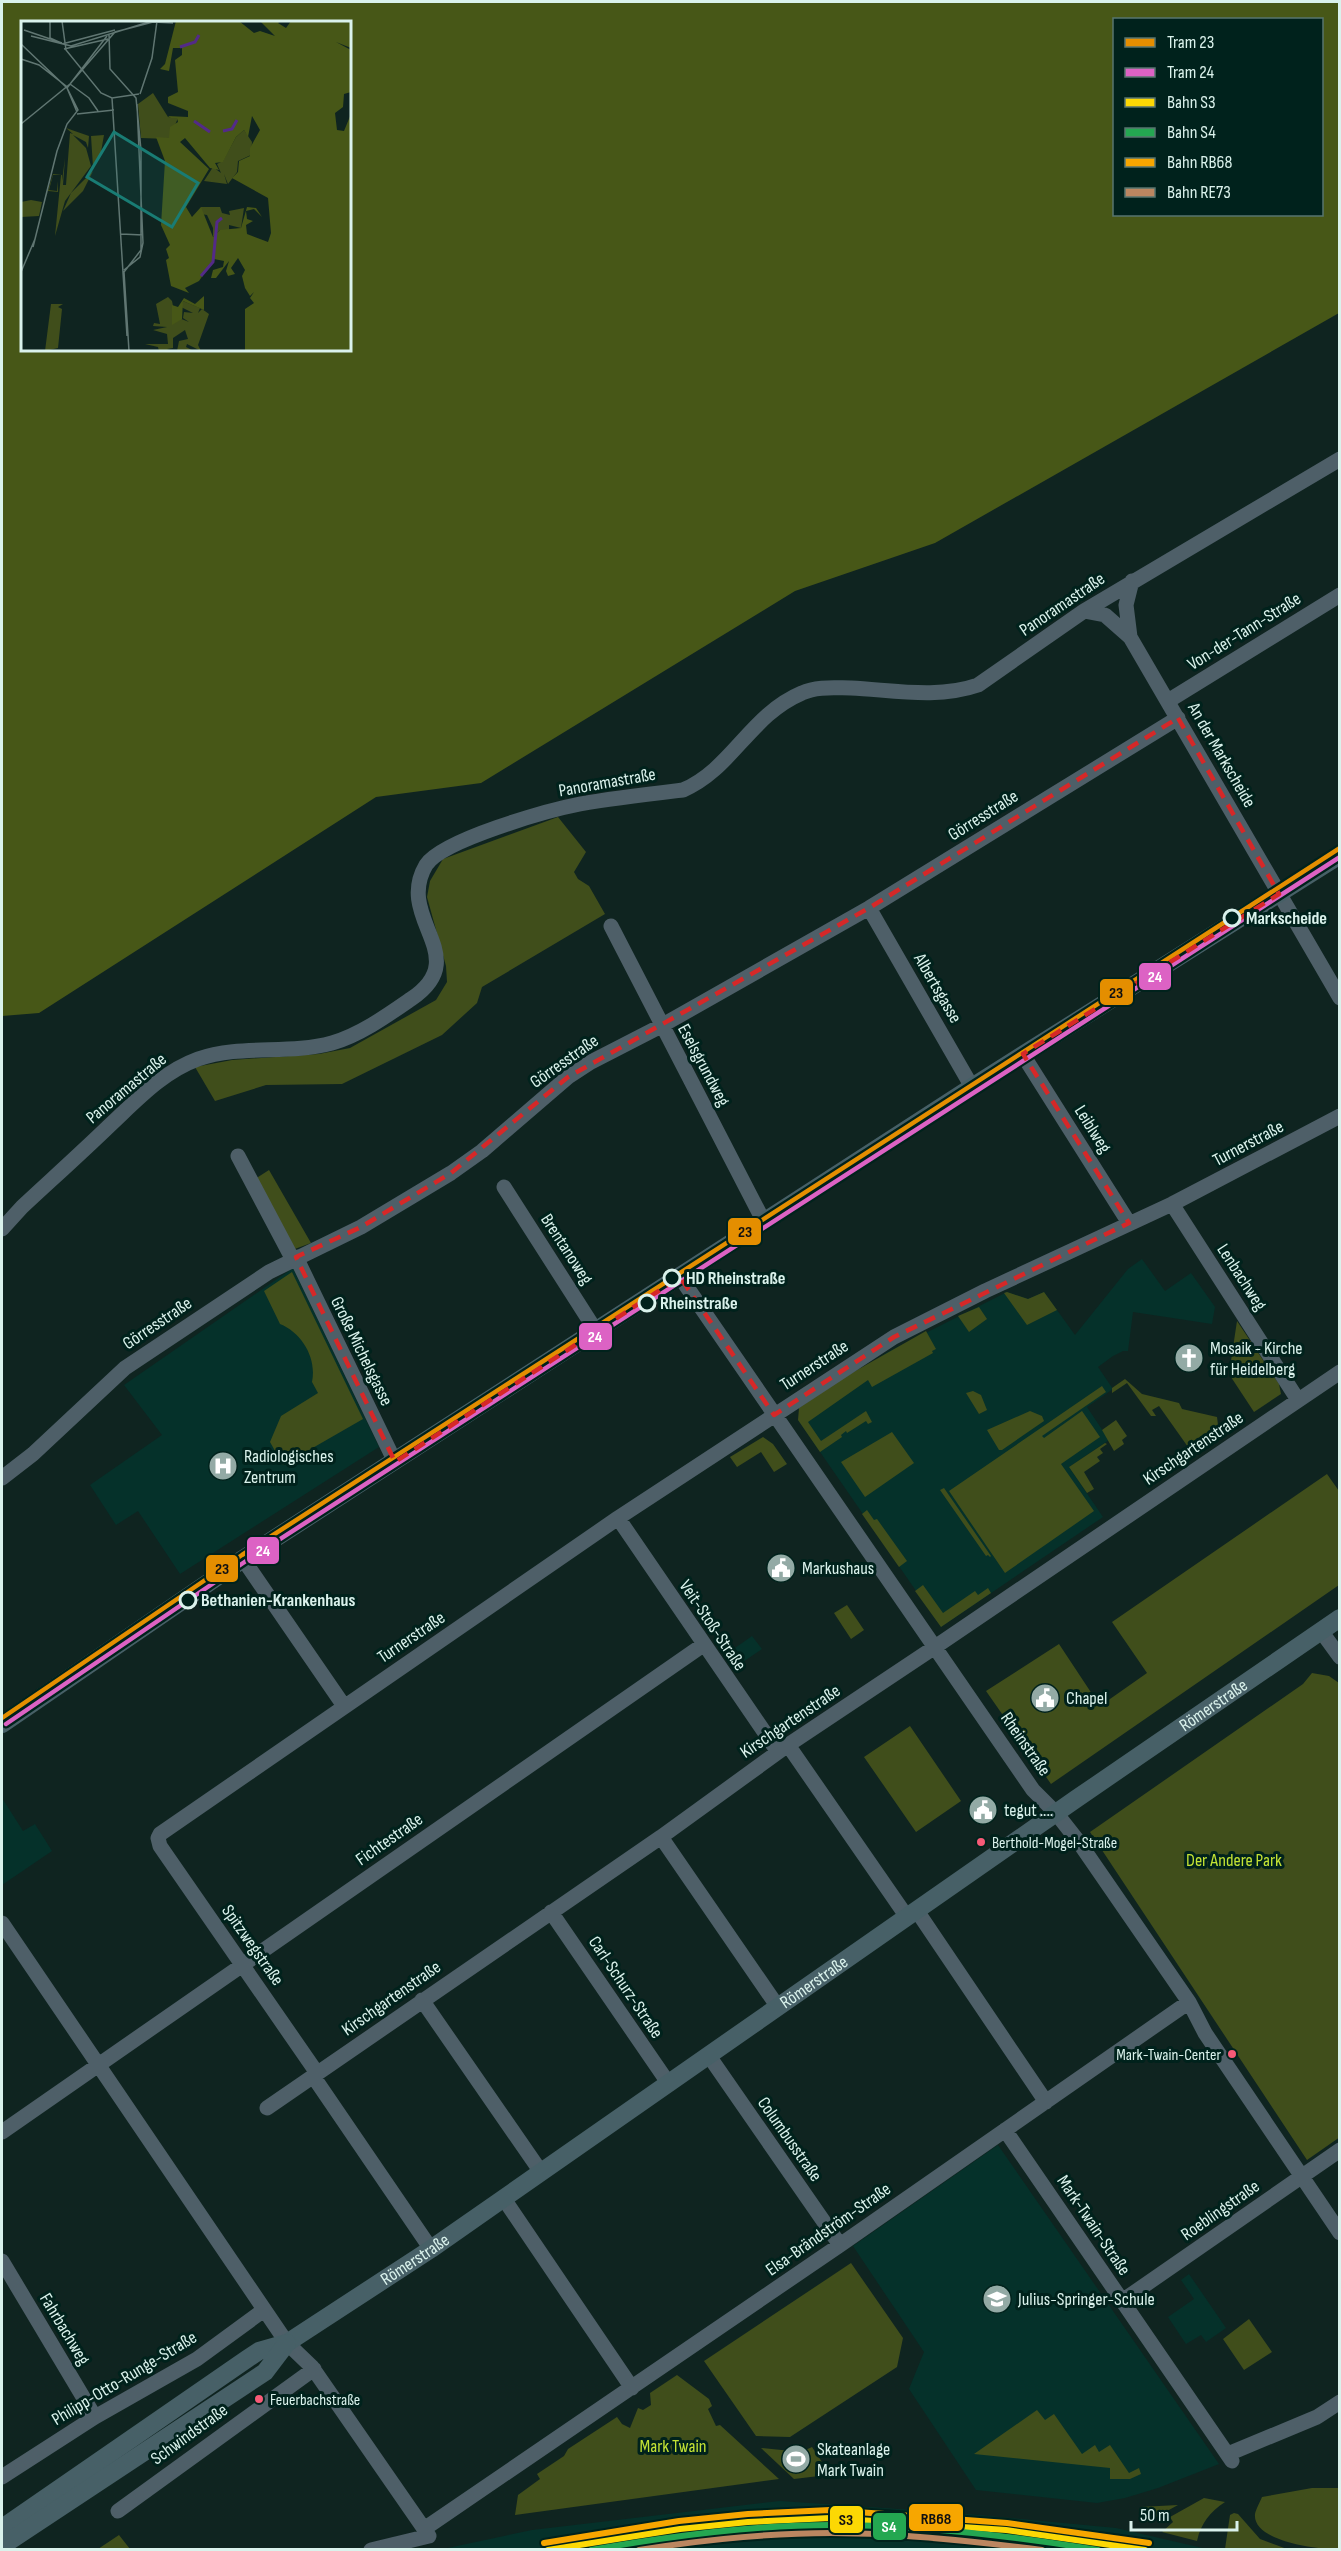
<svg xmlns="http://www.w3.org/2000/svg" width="1341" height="2551" viewBox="0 0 1341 2551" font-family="'Sofia Sans Condensed',sans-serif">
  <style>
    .built { fill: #05312a }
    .green { fill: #404e1b }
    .forest { fill: #475717; fill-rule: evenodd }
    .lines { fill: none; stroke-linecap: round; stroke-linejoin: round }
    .minor { stroke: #4e5f68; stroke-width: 15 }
    .major { stroke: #476067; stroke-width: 18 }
    .rail-1-casing { stroke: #00221c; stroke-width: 10 }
    .rail-2-casing { stroke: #00221c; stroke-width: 10 }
    .rail-3-casing { stroke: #00221c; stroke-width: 10 }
    .rail-4-casing { stroke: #00221c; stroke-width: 10 }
    .rail-1 { stroke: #fcd804; stroke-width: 6 }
    .rail-2 { stroke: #24a751; stroke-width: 6 }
    .rail-3 { stroke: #f7a600; stroke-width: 6 }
    .rail-4 { stroke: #bb8660; stroke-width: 6 }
    .tram-1-casing { stroke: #00221c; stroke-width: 9 }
    .tram-2-casing { stroke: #00221c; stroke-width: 9 }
    .tram-1 { stroke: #e48e00; stroke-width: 4.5 }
    .tram-2 { stroke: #dc62c4; stroke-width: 4.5 }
    .marked { fill: none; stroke: #d62828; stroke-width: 4.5; stroke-dasharray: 12 8; stroke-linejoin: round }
    .stop-dot { fill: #00221c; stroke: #daf2ec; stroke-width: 3 }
    .bus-dot { fill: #f75a77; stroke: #00221c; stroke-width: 2 }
    .labels { text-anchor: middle; stroke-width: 6; stroke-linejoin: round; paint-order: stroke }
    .bus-label { font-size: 16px; fill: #daf2ec; stroke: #00221c; text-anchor: start }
    .street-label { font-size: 18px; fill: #daf2ec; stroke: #00221c }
    .stop-label { font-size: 18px; font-weight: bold; fill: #daf2ec; stroke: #00221c; text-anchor: start }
    .poi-label { font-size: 18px; fill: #daf2ec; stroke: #00221c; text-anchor: start }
    .park-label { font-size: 18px; fill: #c3e334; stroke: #00221c }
    .inset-river { fill: none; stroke: #532a88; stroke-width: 3 }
    .inset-road { fill: none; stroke: #607672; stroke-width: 1.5 }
    .view { fill: #197c74; fill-opacity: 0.15; stroke: #197c74; stroke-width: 3 }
    .inset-edge { fill: none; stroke: #daf2ec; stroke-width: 3 }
    .line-badge { stroke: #00221c; stroke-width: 2 }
    .badge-label { font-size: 16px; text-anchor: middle; font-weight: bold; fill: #fff }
    .pale-badge-label { font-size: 16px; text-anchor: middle; font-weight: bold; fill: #111 }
  </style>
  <rect width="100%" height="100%" fill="#0f2420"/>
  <path class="built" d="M1142 1259 1165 1291 1191 1273 1215 1307 1212 1324 1133 1312 1128 1351H1123L1113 1356 1098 1367 1113 1389 1087 1407 1109 1440 1069 1467 1103 1517 941 1627 798 1420 886 1353 1007 1292 1028 1299 1044 1292 1075 1335 1128 1269Z
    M293 1268 379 1447 180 1574 138 1511 116 1525 90 1485 162 1435 124 1385Z
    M752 1636 762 1649 737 1666 728 1653Z
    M2 1798 23 1831 35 1824 52 1851 2 1885Z
    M998 2145 1219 2464 1158 2488 1125 2498 1097 2503 976 2490 909 2389 924 2352 853 2246Z
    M1189 2274 1226 2328 1206 2342 1201 2335 1186 2344 1168 2317 1194 2299 1181 2280Z
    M780 2501 957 2513 1116 2528 1207 2549H443L532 2530Z"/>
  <path class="green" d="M558 817 586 852 574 872 578 879 589 886 605 914 482 987 477 1003 442 1035 342 1084 266 1085 215 1101 195 1067 232 1060 319 1054 350 1048 436 1000 447 982 446 966 427 897 430 881 443 859Z
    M269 1170 311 1243 292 1250 255 1179Z
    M292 1272 363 1419 283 1465 270 1442 281 1416 318 1393 312 1382C317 1358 302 1333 280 1324L264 1291Z
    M1007 1292 1028 1299 1044 1292 1057 1310 1027 1325 1004 1293Z
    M979 1307 987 1319 969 1332 958 1316Z
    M1237 1321 1279 1384 1281 1394 1254 1412 1229 1374Z
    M926 1331 936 1349 932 1351 933 1353 872 1387 868 1380 808 1422 821 1441 866 1411 872 1422 868 1424 866 1421 847 1433 846 1431 841 1435 842 1437 820 1452 798 1420 799 1408 843 1378Z
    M1125 1379 1142 1394 1179 1403 1182 1409 1217 1417 1218 1425 1213 1430 1206 1445 1193 1454 1159 1406 1152 1410 1156 1416H1151L1127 1383 1112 1393V1388Z
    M1102 1386 1106 1392 1042 1436 1044 1438 1082 1411 1100 1437 1061 1464 1094 1511 1005 1573 949 1491Z
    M973 1391 981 1395 987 1410 979 1414 966 1393Z
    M1030 1411 1042 1416 1044 1421 1002 1450H999L987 1430Z
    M1116 1420 1127 1436 1122 1440 1124 1444 1114 1451 1102 1430Z
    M892 1432 914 1463 865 1497 841 1462Z
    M763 1437 773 1444 787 1464 774 1472 761 1452 737 1467 730 1457Z
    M1105 1443 1107 1444 1100 1449 1103 1453 1097 1457 1100 1461 1084 1472 1094 1489 1087 1493 1069 1467Z
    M1327 1474 1339 1491V1585L1051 1784 986 1691 1059 1644 1100 1706 1147 1673 1112 1622Z
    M944 1488 991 1556 990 1557 988 1555 986 1556 940 1490Z
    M867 1510 874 1520 877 1519 907 1561 899 1567 862 1514Z
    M923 1585 943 1613 975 1591 978 1595 988 1588 991 1593 941 1627 915 1591Z
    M847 1605 864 1630 851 1639 834 1613Z
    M1312 1673 1329 1676 1339 1683 1340 2137 1307 2160 1090 1832 1303 1684Z
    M910 1726 961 1801 916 1832 864 1757Z
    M851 2263 903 2338 897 2367 790 2437 756 2436 704 2361Z
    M1249 2319 1272 2352 1244 2370 1223 2339Z
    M677 2375 709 2399 712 2406 708 2409 716 2426 720 2425 779 2479 515 2515 518 2495 540 2479 537 2474 564 2456 568 2449 617 2417 622 2424 630 2428 638 2408 643 2410 651 2405 650 2393Z
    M1037 2410 1045 2420 1054 2414 1082 2454 1095 2445 1099 2452 1110 2445 1129 2473 1139 2468 1141 2474 1130 2479H1110V2468L974 2454Z
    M812 2447 824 2465 819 2476 794 2479 761 2448 801 2452Z
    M1312 2488H1339V2549C1321 2550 1252 2542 1255 2514 1256 2509 1260 2502 1262 2497Z
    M1204 2498 1225 2502C1210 2512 1201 2523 1197 2541L1162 2532 1173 2522 1170 2517Z
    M1178 2505 1147 2522 1140 2507Z
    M1234 2513 1238 2514 1260 2539 1287 2549H1225L1230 2515Z
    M119 2535 130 2549H98Z"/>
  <path class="forest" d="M2 2H1339V313L935 543 795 591 481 783 376 797 39 1013 2 1016ZM1114 20H1322V214H1114ZM22 22H350V350H22Z"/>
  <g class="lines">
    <path class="minor" d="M1084 611 1105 615 1130 637 1340 998
      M1130 637 1126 605 1132 581
      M1168 701 1340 595
      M869 908 972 1087
      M611 926 764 1222
      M1023 1055 1129 1223
      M238 1156 292 1258
      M504 1187 596 1331
      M1172 1204 1298 1400
      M2 1229 22 1207C51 1180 80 1154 108 1127 136 1101 162 1072 198 1059 240 1044 289 1055 332 1043 360 1035 388 1015 411 999 475 956 394 919 426 865 442 840 549 810 580 804 614 798 649 794 683 790 732 769 750 715 802 693 817 686 835 688 851 688 893 690 938 699 978 685L1084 611 1340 459
      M296 1257 395 1462
      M680 1277 1033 1790 1056 1813 1078 1841 1189 2002 1205 2033 1340 2233
      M2 1478 33 1454 125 1368 269 1272 361 1227 451 1173 482 1151 568 1077 591 1062 661 1026 869 908 1178 718
      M618 1518 778 1752
      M243 1559 344 1706
      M1321 1631 1340 1657
      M788 1745 907 1917
      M661 1837 778 2007
      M917 1911 1046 2102
      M551 1912 669 2084
      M2 1923 287 2343 312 2367 429 2536 371 2550
      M422 2000 541 2172
      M709 2056 840 2245
      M317 2073 160 1846 158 1838 160 1834 618 1518 894 1337 985 1291 1172 1204 1340 1116
      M313 2076 431 2249
      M267 2108 661 1837 788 1745 935 1647 1340 1372
      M1005 2130 1232 2461
      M2 2132 703 1645
      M504 2199 632 2388
      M2 2261 95 2417
      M1122 2301 1340 2150
      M1228 2454 1317 2417 1340 2402
      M2 2477 95 2417 197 2359 264 2310
      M118 2511 314 2369
      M424 2529 840 2245 1189 2002"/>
    <g class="major">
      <path d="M2 1724 243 1559 972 1087 1340 855"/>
      <path id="s1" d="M2 2528 247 2359 259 2351 287 2343 431 2249 1076 1799 1340 1618"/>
      <path d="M2 2546 265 2372 287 2343"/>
    </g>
    <g class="rail-1-casing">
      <path id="rail-1" d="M548 2550 680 2529 748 2522 830 2518 1006 2530 1145 2550"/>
    </g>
    <g class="rail-2-casing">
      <path id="rail-2" d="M591 2550C670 2536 750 2525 830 2525 917 2525 1012 2536 1098 2550"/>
    </g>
    <g class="rail-3-casing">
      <path id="rail-3" d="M544 2543 679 2521 748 2514 830 2510 1007 2523 1149 2543"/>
    </g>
    <g class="rail-4-casing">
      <path id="rail-4" d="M639 2550C702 2540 767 2533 831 2533 901 2533 973 2541 1042 2550"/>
    </g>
    <use href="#rail-1" class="rail-1"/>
    <use href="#rail-2" class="rail-2"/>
    <use href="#rail-3" class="rail-3"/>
    <use href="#rail-4" class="rail-4"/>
    <g class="tram-1-casing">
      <path id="tram-1" d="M2 1718 242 1555 1340 848"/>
    </g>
    <g class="tram-2-casing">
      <path id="tram-2" d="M6 1724 246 1561 1340 857"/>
    </g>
    <use href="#tram-1" class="tram-1"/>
    <use href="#tram-2" class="tram-2"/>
  </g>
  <path class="marked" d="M1178 718 1279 894 1023 1054 1129 1223 894 1337 774 1415 680 1277 395 1462 296 1257 361 1227 451 1173 568 1077 869 908Z"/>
  <defs>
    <g id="church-disc" transform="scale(1.5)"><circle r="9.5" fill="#93aaa5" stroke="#00221c"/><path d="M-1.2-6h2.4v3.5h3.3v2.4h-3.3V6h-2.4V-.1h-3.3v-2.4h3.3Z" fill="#fff"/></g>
    <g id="hospital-disc" transform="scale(1.5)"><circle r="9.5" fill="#93aaa5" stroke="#00221c"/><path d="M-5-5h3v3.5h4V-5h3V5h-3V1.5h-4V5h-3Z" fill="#fff"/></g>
    <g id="civic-disc" transform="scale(1.5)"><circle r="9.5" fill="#93aaa5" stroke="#00221c"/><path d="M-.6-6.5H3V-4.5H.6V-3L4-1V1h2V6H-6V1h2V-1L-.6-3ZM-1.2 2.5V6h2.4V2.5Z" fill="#fff"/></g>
    <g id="school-disc" transform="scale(1.5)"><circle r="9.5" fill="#93aaa5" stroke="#00221c"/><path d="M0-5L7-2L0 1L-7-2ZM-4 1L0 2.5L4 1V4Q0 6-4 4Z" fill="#fff"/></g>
    <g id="stadium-disc" transform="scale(1.5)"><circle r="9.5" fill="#93aaa5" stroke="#00221c"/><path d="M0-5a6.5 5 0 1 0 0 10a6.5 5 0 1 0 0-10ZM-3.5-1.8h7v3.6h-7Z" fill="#fff"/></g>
  </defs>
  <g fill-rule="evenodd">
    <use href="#church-disc" x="1189" y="1358"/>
    <use href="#hospital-disc" x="223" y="1466"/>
    <use href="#civic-disc" x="781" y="1568"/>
    <use href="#civic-disc" x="1045" y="1698"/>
    <use href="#civic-disc" x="983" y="1810"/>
    <use href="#school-disc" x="997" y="2299"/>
    <use href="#stadium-disc" x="796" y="2459"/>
  </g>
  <g class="stop-dot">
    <circle cx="1232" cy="918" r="8"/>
    <circle cx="672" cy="1278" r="8"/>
    <circle cx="647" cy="1303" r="8"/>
    <circle cx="188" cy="1600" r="8"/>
  </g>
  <g class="bus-dot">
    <circle cx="981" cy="1842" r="5"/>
    <circle cx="1232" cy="2054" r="5"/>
    <circle cx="259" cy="2399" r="5"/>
  </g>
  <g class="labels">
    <g class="bus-label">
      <text x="992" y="1848">Berthold-Mogel-Straße</text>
      <text x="1221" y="2060" text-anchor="end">Mark-Twain-Center</text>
      <text x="270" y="2405">Feuerbachstraße</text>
    </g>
    <g class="street-label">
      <text transform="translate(1062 604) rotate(-34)" y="6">Panoramastraße</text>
      <text transform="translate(1244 631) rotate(-32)" y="6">Von-der-Tann-Straße</text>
      <text transform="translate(1222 755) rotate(60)" y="6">An der Markscheide</text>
      <text transform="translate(607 782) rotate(-10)" y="6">Panoramastraße</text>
      <text transform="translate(983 815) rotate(-32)" y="6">Görresstraße</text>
      <text transform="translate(938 988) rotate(60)" y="6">Albertsgasse</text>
      <text transform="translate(564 1061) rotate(-35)" y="6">Görresstraße</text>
      <text transform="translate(704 1065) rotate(62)" y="6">Eselsgrundweg</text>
      <text transform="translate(126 1088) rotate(-40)" y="6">Panoramastraße</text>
      <text transform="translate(1093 1129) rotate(58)" y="6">Leiblweg</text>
      <text transform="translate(1248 1143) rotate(-28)" y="6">Turnerstraße</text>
      <text transform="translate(567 1249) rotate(57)" y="6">Brentanoweg</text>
      <text transform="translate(1242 1277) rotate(57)" y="6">Lenbachweg</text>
      <text transform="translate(157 1323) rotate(-34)" y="6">Görresstraße</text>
      <text transform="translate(362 1351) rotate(64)" y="6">Große Michelsgasse</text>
      <text transform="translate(814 1365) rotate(-33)" y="6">Turnerstraße</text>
      <text transform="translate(1193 1448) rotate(-34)" y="6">Kirschgartenstraße</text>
      <text transform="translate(713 1625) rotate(56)" y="6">Veit-Stoß-Straße</text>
      <text transform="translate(411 1637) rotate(-34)" y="6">Turnerstraße</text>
      <text dy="6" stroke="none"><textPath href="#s1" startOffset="1466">Römerstraße</textPath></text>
      <text transform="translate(790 1721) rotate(-34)" y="6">Kirschgartenstraße</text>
      <text transform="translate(1026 1744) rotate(55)" y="6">Rheinstraße</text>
      <text transform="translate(389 1839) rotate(-35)" y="6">Fichtestraße</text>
      <text transform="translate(253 1945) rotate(55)" y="6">Spitzwegstraße</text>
      <text dy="6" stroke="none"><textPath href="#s1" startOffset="980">Römerstraße</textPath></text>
      <text transform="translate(626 1987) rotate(56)" y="6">Carl-Schurz-Straße</text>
      <text transform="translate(391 1998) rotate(-35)" y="6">Kirschgartenstraße</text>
      <text transform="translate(790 2139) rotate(55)" y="6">Columbusstraße</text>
      <text transform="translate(1220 2210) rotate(-35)" y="6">Roeblingstraße</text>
      <text transform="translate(1094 2225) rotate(56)" y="6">Mark-Twain-Straße</text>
      <text transform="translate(828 2229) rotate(-35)" y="6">Elsa-Brändström-Straße</text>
      <text dy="6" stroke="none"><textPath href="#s1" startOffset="494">Römerstraße</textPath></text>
      <text transform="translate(65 2329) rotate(59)" y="6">Fahrbachweg</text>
      <text transform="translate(124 2378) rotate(-31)" y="6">Philipp-Otto-Runge-Straße</text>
      <text transform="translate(189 2434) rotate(-36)" y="6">Schwindstraße</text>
    </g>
    <g class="stop-label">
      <text x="1246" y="924">Markscheide</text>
      <text x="686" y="1284">HD Rheinstraße</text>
      <text x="660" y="1309">Rheinstraße</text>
      <text x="201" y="1606">Bethanien-Krankenhaus</text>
    </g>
    <g class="poi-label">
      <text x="1210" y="1354">Mosaik - Kirche<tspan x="1210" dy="21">für Heidelberg</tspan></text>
      <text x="244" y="1462">Radiologisches<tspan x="244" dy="21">Zentrum</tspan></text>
      <text x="802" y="1574">Markushaus</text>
      <text x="1066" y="1704">Chapel</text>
      <text x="1004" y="1816">tegut ....</text>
      <text x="1018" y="2305">Julius-Springer-Schule</text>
      <text x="817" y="2455">Skateanlage<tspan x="817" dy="21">Mark Twain</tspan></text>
    </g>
    <g class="park-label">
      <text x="1234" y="1866">Der Andere Park</text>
      <text x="673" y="2452">Mark Twain</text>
    </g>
  </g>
  <g transform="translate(21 21)">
    <rect width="330" height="330" fill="#0f2420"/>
    <path d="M132 72 147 96 157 97 148 118 120 117 117 83ZM45 107 68 115 67 127 65 121 52 114 65 127 70 145 44 180 34 215 40 154H32L28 169 36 170 37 160V171L27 170 22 186 32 153 41 154V160L44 137 42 164H45L49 112 52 113ZM223 109 231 121 230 134 217 140 216 151 207 163 203 153 206 163 183 160 192 146 200 152 196 143 202 140 215 116ZM83 114 80 131 72 146 70 115ZM72 150 62 170 42 190 50 172ZM10 179 21 181 18 195 0 196V181ZM180 186H199L201 192 209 194 208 190 223 187 220 207 208 204V210L199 209 192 216V207L186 194 180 193ZM147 276 151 280 155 300 158 297 168 301 162 297 163 291 172 292 160 286 162 280 179 287 177 292 181 288 188 293 177 324 180 330 166 323 165 326 173 330H156L158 320 167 318 164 309 152 317V327L146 328 152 330H138L137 326 124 323H147L146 313 132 309 146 306 132 305 133 302 139 303 135 283ZM30 283H42L37 286 41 288 37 327 24 330Z" fill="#404e1b"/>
    <path d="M155 0H218L233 12 239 10 254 15 239 0H260L257 2 265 7 270 0H330V27L315 21 330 29V71L323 73 322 86 314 92 316 109 323 110 330 93V330H224V288L233 282 229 277 233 271 229 275 224 267 221 255 224 249 217 237 210 247 214 253 207 255 205 250 208 240 195 257H190L192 249 202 246 203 240 193 238 178 260 164 267 168 272 150 265 145 239 148 237 145 228 149 224 140 204 144 140 135 116 148 117 149 106 157 101 156 97H150L147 95 167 96V90L147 82V76L157 71 154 39 161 34V27H152L148 50 139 48 144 43ZM231 95 239 109 229 127V135L218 140 217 151 211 157 247 177 250 212 247 221 226 213 225 204 232 200 226 198 225 190 233 188 241 196 235 187 226 186 220 207 199 209 192 216 180 186 171 196 165 186 188 148 159 121 164 117 189 147 198 149 194 142 202 141 215 116 223 109 227 116ZM183 275V289L162 280 161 298 151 304V284L157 286 163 277 174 283Z" fill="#475717" fill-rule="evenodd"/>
    <path class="inset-river" d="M159 26 174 21 178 14M173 100 189 111M202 110 211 108 216 99M180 255 192 241 196 201 201 197"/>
    <path class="inset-road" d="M29 0V17L38 21M41 0 45 29 80 72 91 77 118 73M3 9 41 22M88 13 89 48 115 77 120 129V229L103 251 108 330M10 15 50 25 131 0M0 23 46 67 56 91M41 23 94 9M43 28 87 18M0 38 18 44 45 65 57 89 46 103 36 130 12 226M49 63 68 77 77 90M46 67 86 15M119 73 131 37 136 0M91 77 106 315M56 93 93 89M0 103 49 63 94 11 132 1 152 2M100 213 122 214M103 249 119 236 122 222 116 83M0 251 14 218"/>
    <path class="view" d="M93 111 177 162 151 206 66 156Z"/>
    <rect width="330" height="330" class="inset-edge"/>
  </g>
  <g class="line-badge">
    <rect x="1138" y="962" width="34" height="29" rx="6" fill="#dc62c4"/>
    <rect x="1099" y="978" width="35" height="28" rx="6" fill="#e48e00"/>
    <rect x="727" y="1217" width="35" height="29" rx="6" fill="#e48e00"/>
    <rect x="578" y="1322" width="35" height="29" rx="6" fill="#dc62c4"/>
    <rect x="246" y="1536" width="34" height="29" rx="6" fill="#dc62c4"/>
    <rect x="205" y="1554" width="34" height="29" rx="6" fill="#e48e00"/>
    <rect x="908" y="2503" width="56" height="29" rx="6" fill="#f7a600"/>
    <rect x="829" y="2505" width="35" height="29" rx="6" fill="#fcd804"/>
    <rect x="872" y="2512" width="35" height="29" rx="6" fill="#24a751"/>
  </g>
  <g class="badge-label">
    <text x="1155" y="982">24</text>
    <text x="595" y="1342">24</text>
    <text x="263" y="1556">24</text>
    <text x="889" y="2532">S4</text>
  </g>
  <g class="pale-badge-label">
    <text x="1116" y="998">23</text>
    <text x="745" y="1237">23</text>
    <text x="222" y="1574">23</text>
    <text x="936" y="2524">RB68</text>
    <text x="846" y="2525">S3</text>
  </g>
  <rect width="1341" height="2551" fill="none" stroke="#daf2ec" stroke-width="6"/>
  <rect x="1113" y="18" width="210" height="198" fill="#00221c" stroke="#57756f" stroke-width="1.5"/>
  <rect x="1125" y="38" width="30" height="9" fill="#e48e00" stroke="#57756f" stroke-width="1.5"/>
  <text x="1167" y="48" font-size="18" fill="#daf2ec">Tram 23</text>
  <rect x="1125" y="68" width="30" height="9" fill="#dc62c4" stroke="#57756f" stroke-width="1.5"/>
  <text x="1167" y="78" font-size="18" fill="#daf2ec">Tram 24</text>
  <rect x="1125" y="98" width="30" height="9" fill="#fcd804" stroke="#57756f" stroke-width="1.5"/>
  <text x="1167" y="108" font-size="18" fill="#daf2ec">Bahn S3</text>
  <rect x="1125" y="128" width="30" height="9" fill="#24a751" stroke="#57756f" stroke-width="1.5"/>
  <text x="1167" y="138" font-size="18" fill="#daf2ec">Bahn S4</text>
  <rect x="1125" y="158" width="30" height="9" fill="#f7a600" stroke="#57756f" stroke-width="1.5"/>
  <text x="1167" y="168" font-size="18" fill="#daf2ec">Bahn RB68</text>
  <rect x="1125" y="188" width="30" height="9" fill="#bb8660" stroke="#57756f" stroke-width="1.5"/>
  <text x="1167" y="198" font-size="18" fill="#daf2ec">Bahn RE73</text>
  <path d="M1131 2521v9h106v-9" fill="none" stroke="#daf2ec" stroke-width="3"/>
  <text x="1140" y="2521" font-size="18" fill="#daf2ec" stroke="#00221c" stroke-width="4.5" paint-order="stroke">50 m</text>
</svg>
